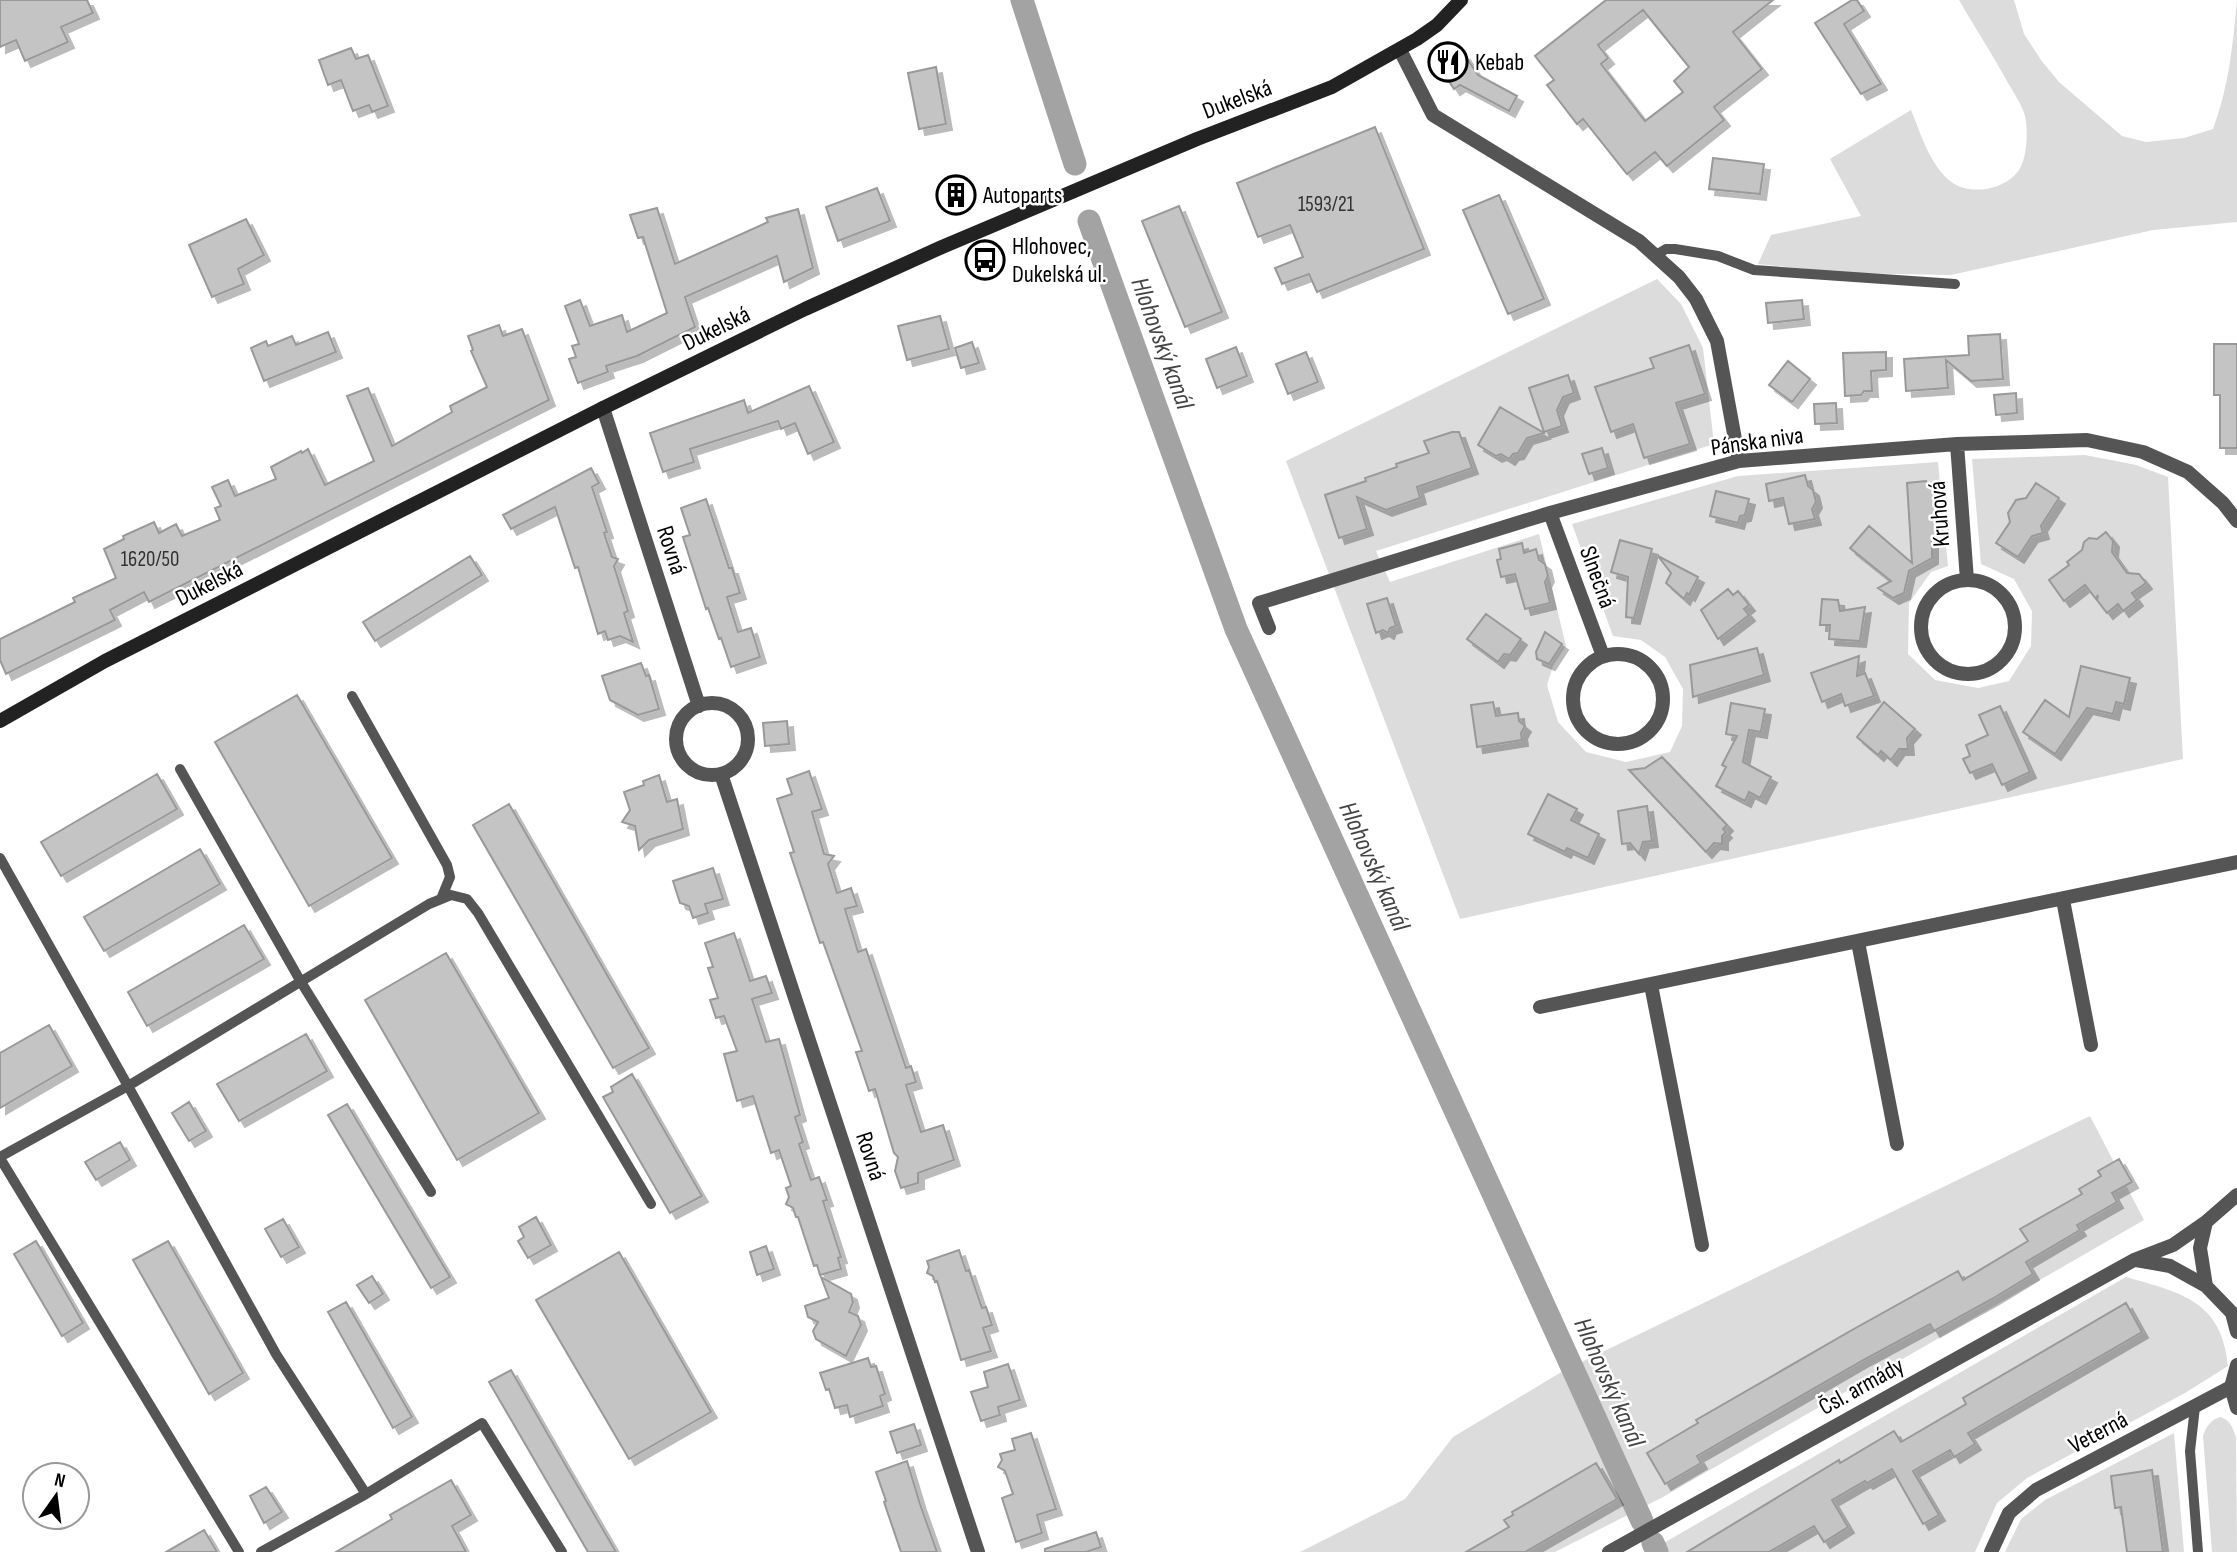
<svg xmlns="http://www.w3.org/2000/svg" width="2237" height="1552" viewBox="0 0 2237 1552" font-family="'Sofia Sans Condensed',sans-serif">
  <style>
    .green { fill: #dcdcdc }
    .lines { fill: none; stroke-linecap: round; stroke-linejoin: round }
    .canal { stroke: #a3a3a3; stroke-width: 23 }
    .building { fill: #c4c4c4; stroke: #999; stroke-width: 2; fill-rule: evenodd; filter: url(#shadow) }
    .lane { stroke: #555; stroke-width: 10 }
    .street { stroke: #555; stroke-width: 14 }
    .secondary { stroke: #222; stroke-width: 14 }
    .labels { text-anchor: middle; stroke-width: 5; stroke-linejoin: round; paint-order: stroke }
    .number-label { font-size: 21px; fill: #313131 }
    .poi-label { font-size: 24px; fill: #000; stroke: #fff; text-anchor: start }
    .street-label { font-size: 24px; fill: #000; stroke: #fff }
    .water-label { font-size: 26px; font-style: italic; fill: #444; stroke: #fff }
  </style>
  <defs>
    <filter id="shadow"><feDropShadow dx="6" dy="6" stdDeviation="0" flood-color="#0004"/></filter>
  </defs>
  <rect width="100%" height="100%" fill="#fff"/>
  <path class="green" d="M1959 0H2014L2024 34 2041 60 2059 82 2122 136 2146 142 2184 138 2213 129C2229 86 2233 44 2237 0V222L2153 230 1951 275 1843 273 1758 264 1771 235 1861 216 1830 159 1911 110C1921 134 1932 173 1958 186 1979 195 2013 187 2022 164 2027 152 2028 129 2025 116 2022 105 2014 93 2008 83 1993 55 1975 28 1959 0Z
    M1657 279 1681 304 1703 348 1714 444 1376 551 1390 582 1539 534 1566 646 1553 666 1547 685 1558 722 1586 752 1626 762 1670 752 1682 726 1683 689 1665 657 1641 640 1613 636 1572 524 1738 476 1938 462 1948 566 1931 572 1909 603 1908 654 1935 680 1978 688 2009 681 2031 646 2032 611 2014 579 1981 564 1972 459 2085 455 2136 465 2168 477 2183 759 1460 919 1286 461Z
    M2090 1116 2144 1220 1663 1497 1555 1552H1300L1405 1499 1453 1437 1563 1371Z
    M2126 1277C2182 1293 2222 1301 2228 1366L2185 1393 2027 1478 1997 1503 1975 1552H1648Z
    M2221 1417C2231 1421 2233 1428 2236 1438L2237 1552H2212L2203 1436C2206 1427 2211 1419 2221 1417Z
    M2174 1433 2184 1552H2005L2021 1519 2045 1500Z"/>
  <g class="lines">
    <path class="canal" d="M1022 0 1075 164
      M1089 221 1236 629 1642 1521
      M1653 1543 1657 1552"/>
  </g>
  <path class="building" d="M0 0H87L93 13 61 27 68 42 25 61 16 40 0 47Z
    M1606 0H1773L1733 32 1762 69 1714 107 1724 120 1667 166 1655 152 1627 174 1583 119 1577 124 1547 85 1554 80 1535 56ZM1643 10 1689 67 1674 81 1683 92 1645 121 1601 64 1608 58 1598 45Z
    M1852 0H1857L1864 11 1844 24 1881 84 1861 94 1815 23Z
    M351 48 356 59 368 55 388 106 372 112 369 105 353 111 341 80 328 85 319 60Z
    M1464 54 1478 75 1517 96 1509 111 1460 85 1454 89 1441 69Z
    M936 67 946 124 919 129 908 73Z
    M1375 127 1424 249 1317 292 1309 274 1282 284 1275 268 1303 257 1290 225 1258 237 1237 183Z
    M1713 158 1764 164 1760 194 1709 189Z
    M877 188 890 221 838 241 826 207Z
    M1499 195 1544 299 1508 314 1463 210Z
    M1179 206 1222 312 1185 327 1142 221Z
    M657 208 675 264 768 222 766 218 798 209 813 268 784 282 777 256 685 297 695 327 637 356 606 366 608 372 578 383 569 359 576 357 572 346 579 344 565 306 580 300 590 326 622 315 627 332 667 313 643 237 638 238 630 215Z
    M246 219 264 255 238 269 244 284 212 297 189 245Z
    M1802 300 1804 319 1768 323 1766 303Z
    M940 316 949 349 907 360 898 326Z
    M499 325 503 336 522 329 549 400 149 602 144 592 110 610 115 620 6 674 0 660V639L75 602 73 598 116 578 104 549 124 539 123 536 154 522 159 533 176 524 182 536 220 520 215 508 221 506 212 487 228 480 235 496 276 479 271 467 301 451 302 453 308 449 325 485 374 461 347 396 368 388 392 446 452 412 450 406 487 387 471 351 473 350 468 336Z
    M328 332 336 352 264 381 251 348 266 341 268 346 292 336 296 345Z
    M2000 334 2003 379 1971 381 1946 360 1948 388 1906 391 1904 359 1969 355 1968 336Z
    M972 342 979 363 961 368 955 348Z
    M2214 344H2237V448H2220V395H2214Z
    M1689 345 1705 394 1676 403 1690 444 1644 458 1633 424 1611 432 1595 387 1654 368 1650 358Z
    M1236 347 1247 376 1217 388 1206 359Z
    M1306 352 1318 382 1288 394 1276 364Z
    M1886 352V370L1871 371 1872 391H1864L1861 395 1845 396 1843 353Z
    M1788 361 1810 379 1792 402 1769 385Z
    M1568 375 1574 393 1563 397 1557 410 1562 426 1544 432 1529 388Z
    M809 386 834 442 808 454 795 423 781 429 778 421 690 449 694 462 663 472 650 433 744 400 748 413Z
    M2016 393 2017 413 1996 415 1994 395Z
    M1836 403 1837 423 1815 424 1814 404Z
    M1500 407 1544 433 1527 438 1518 453 1513 454 1509 459 1501 454 1496 456 1478 445Z
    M1452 432H1459L1472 468 1417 487 1420 498 1386 510 1357 497 1367 529 1339 538 1325 495 1366 481 1365 478 1397 467 1396 464 1429 453 1424 441Z
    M1602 448 1608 468 1589 474 1582 454Z
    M591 468 599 483 592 487 607 532 604 533 612 557 618 559 614 566 628 611 624 613 633 642 620 636 608 640 605 631 598 634 578 567 575 568 555 507 511 529 503 515Z
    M1805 475 1808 486 1813 490 1816 502 1812 509 1815 519 1789 524 1783 498 1769 501 1766 484Z
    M1926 481 1934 491H1940L1942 529 1932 541V558L1909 571 1904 593 1893 598 1878 588 1891 581 1850 548 1869 526 1912 563 1907 483Z
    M2036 483 2059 498 2041 526 2043 533 2032 536 2018 557 1996 543 2010 522 2008 513 2016 500 2026 498Z
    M1716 491 1749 499 1745 515 1740 516 1738 523 1710 516Z
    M706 499 729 568H732L740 593 727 597 738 632 751 628 760 657 731 667 721 638 719 639 708 608 706 609 683 537 690 535 681 508Z
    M2106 532 2113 541 2112 552 2127 573 2139 574 2146 583 2132 593 2137 600 2123 611 2118 604 2107 613 2097 600 2098 595 2096 599 2085 585 2064 601 2049 580 2069 565 2067 562 2082 550 2084 542 2089 538 2097 539Z
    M1620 540 1652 549 1634 618 1626 617 1628 577 1611 572Z
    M1522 543 1524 553 1536 549 1539 560 1545 564 1548 576 1545 582 1550 603 1525 609 1515 574 1501 577 1497 560 1501 559 1499 549Z
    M470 556 482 575 375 641 363 622Z
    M1658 556 1698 577 1689 595 1687 593 1684 599 1666 583 1671 573Z
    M1728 589 1733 595 1738 591 1749 605 1744 609 1749 615 1718 639 1701 610Z
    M1387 598 1396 626 1390 628 1388 633 1383 630 1376 633 1367 604Z
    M1822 599 1838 600 1840 611 1865 607 1860 641 1829 639 1830 625H1820Z
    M1486 614 1521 639 1510 655 1504 654 1498 662 1467 639Z
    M1545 632 1562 644 1549 664 1537 659 1536 652Z
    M1757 648 1764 675 1693 697 1690 665Z
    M1859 656 1857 676 1865 673 1874 696 1845 706 1841 694 1822 702 1811 673Z
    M641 663 646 676 649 675 659 709 638 715 610 700 602 676Z
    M2081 666 2130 678 2124 704 2116 702 2113 714 2087 708 2055 754 2023 732 2045 700 2069 717Z
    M297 695 392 858 309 906 215 742Z
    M1493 702 1496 716 1518 713 1519 721 1525 726 1521 733 1522 740 1477 747 1471 705Z
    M1884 702 1915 729 1907 738 1908 749H1899L1891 760 1881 751 1878 755 1857 737Z
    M1731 703 1765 709 1761 732 1749 730 1743 762 1771 777 1760 798 1749 792 1745 801 1716 786 1726 767 1722 765 1737 736 1726 734Z
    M2000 706 2030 772 2002 785 1992 764 1970 773 1963 759 1970 756 1966 745 1988 735 1979 715Z
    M787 721 789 744 765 746 763 723Z
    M1662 757 1727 825 1723 829 1726 832 1722 836V844L1714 843 1706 852 1629 770 1645 768Z
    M809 771 822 809 812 812 824 854 834 856 828 864 837 893 851 888 857 906 845 909 858 952 866 949 906 1068 911 1066 916 1082 906 1085 921 1132 943 1125 954 1160 918 1173V1183L901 1188 895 1171 898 1157 894 1153 875 1089 869 1091 856 1052 862 1051 823 942 820 943 790 853 794 852 777 799 792 794 787 779Z
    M157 774 177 809 61 876 41 842Z
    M659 775 667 802 677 799 683 829 649 840 639 850 635 826 622 822 630 810 624 792 644 785 643 781Z
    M1548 794 1577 809 1571 820 1599 834 1588 858 1567 848 1565 852 1528 834Z
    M509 804 649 1048 613 1068 473 825Z
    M1647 806 1652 841 1643 842 1639 854 1630 843 1622 844 1618 811Z
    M200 849 220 884 104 951 84 917Z
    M713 868 723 899 705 904 708 913 693 918 689 906 680 903 673 881Z
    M244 925 264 959 147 1026 128 992Z
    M734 933 750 981 766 976 772 993 752 999 766 1042 779 1039 800 1115 795 1117 803 1142 799 1144 811 1180 819 1177 827 1200 823 1201 841 1257 838 1258 841 1269 820 1275 817 1265 814 1266 798 1217H796L793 1208 786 1204 789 1197 786 1188 791 1186 779 1150 771 1153 753 1096 737 1101 724 1054 737 1051 724 1016 716 1018 710 1000 718 998 708 968 713 967 705 943Z
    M446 953 539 1113 457 1160 365 1000Z
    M49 1025 72 1066 0 1108V1053Z
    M306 1034 327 1071 239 1121 217 1084Z
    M632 1074 702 1196 670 1213 603 1097 613 1092 611 1087Z
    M189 1102 206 1131 189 1141 172 1113Z
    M347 1104 450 1277 431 1288 328 1115Z
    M120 1142 130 1160 96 1180 85 1162Z
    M2119 1159 2132 1182 2112 1193 2117 1202 2077 1225 2080 1230 2026 1262 2033 1274 1992 1299 1934 1331 1930 1324 1865 1359 1697 1456 1701 1463 1665 1484 1647 1453 1698 1423 1696 1420 1852 1330 1958 1271 1963 1280 2028 1241 2020 1229 2082 1194 2079 1189 2101 1176 2098 1171Z
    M536 1217 551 1245 528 1258 518 1241 524 1237 519 1227Z
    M283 1219 299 1247 281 1257 265 1229Z
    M36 1241 83 1323 62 1336 14 1254Z
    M168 1241 243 1373 209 1394 133 1260Z
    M766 1246 774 1269 757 1275 750 1252Z
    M959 1250 966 1271 969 1270 982 1308 986 1307 992 1325 983 1328 991 1351 961 1360 937 1281 935 1282 933 1276 927 1273 929 1267 927 1261Z
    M619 1252 711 1412 629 1459 536 1300Z
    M372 1276 383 1294 369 1303 357 1285Z
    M821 1277 851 1294 853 1302 849 1312 858 1316 861 1325 846 1356 816 1339 813 1331 818 1322 808 1317 805 1306 829 1298Z
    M346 1302 412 1417 393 1428 328 1312Z
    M2126 1303 2142 1332 1968 1433 1975 1444 1954 1457 1950 1450 1913 1471 1939 1515 1923 1524 1892 1469 1867 1483 1865 1481 1832 1500 1848 1527 1824 1542 1814 1526 1769 1552H1687L1839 1460 1840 1463 1894 1431 1901 1442 1966 1404 1963 1398Z
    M868 1358 871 1367 876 1366 885 1394 880 1396 883 1406 850 1417 847 1405 835 1408 829 1389 826 1390 820 1373Z
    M1008 1364 1020 1400 998 1407 1000 1415 981 1421 971 1392 988 1387 984 1372Z
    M511 1370 558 1452 616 1552H588L489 1382Z
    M914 1424 921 1445 897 1453 890 1432Z
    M1031 1433 1056 1509 1037 1515 1042 1533 1016 1542 1002 1498 1013 1494 1005 1471 998 1467 1002 1460 1000 1454 1015 1450 1012 1439Z
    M907 1461 920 1504 937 1552H901L884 1502 886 1501 876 1472Z
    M1596 1463 1617 1499 1525 1552H1466L1509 1527 1504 1520 1513 1515 1512 1512Z
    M2152 1470 2163 1552H2127L2121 1507 2115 1508 2111 1476Z
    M451 1480 471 1515 452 1526 466 1552H336L392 1519 390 1515Z
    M266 1487 282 1512 264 1523 250 1496Z
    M204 1530 217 1552H166Z
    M1096 1532 1101 1547 1086 1552H1045V1549Z"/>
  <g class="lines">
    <path class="lane" d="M1656 255 1666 249H1675L1718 256 1754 270 1955 284
      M352 696 447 865 450 877 441 899
      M180 769 301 982 431 1192
      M0 858 128 1086 429 904 451 895 467 899 478 913 651 1204
      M0 1157 128 1086 276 1354 366 1494 482 1423 562 1552
      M0 1158 239 1552
      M2195 1407 2190 1451 2198 1552
      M261 1552 366 1494"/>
    <path class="street" d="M1400 50 1433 115 1639 241 1679 277 1696 299 1717 341 1739 461
      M603 408 699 706
      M1957 444 1967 580
      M1550 513 1603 656
      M1921 627a47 47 0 1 1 94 0a47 47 0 1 1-94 0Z
      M1269 628 1259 603 1550 513 1739 461 1957 444 2087 440 2143 452 2188 472 2223 503 2237 521
      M1573 699a45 45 0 1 1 90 0a45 45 0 1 1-90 0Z
      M676 739a36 36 0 1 1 72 0a36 36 0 1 1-72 0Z
      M721 774 978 1552
      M2063 900 2091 1045
      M1858 942 1897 1144
      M1651 985 1702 1245
      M1540 1007 2237 862
      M2206 1222 2200 1248 2206 1286
      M2136 1260 2170 1266 2206 1286 2232 1313 2237 1332
      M2231 1387 2237 1408
      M1609 1552 2134 1260 2173 1245 2206 1222 2237 1195
      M1991 1552 2009 1513 2036 1490 2231 1387 2237 1365"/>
    <path class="secondary" d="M0 721 105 661 603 408 805 309 942 247 1197 139 1332 87 1417 39 1437 25 1461 0"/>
  </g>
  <defs>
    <g id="restaurant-ring" transform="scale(2.0125)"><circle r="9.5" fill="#fff" stroke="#000" stroke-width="1.5"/><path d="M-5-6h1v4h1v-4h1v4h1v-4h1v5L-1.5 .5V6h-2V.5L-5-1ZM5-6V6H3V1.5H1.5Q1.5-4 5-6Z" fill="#000"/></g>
    <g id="building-ring" transform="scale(2.0125)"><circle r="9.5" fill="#fff" stroke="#000" stroke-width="1.5"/><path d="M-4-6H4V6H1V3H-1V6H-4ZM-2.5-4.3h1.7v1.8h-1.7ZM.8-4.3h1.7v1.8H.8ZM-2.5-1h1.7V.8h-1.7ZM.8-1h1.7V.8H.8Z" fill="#000"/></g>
    <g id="bus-ring" transform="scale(2.0125)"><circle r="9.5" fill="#fff" stroke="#000" stroke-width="1.5"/><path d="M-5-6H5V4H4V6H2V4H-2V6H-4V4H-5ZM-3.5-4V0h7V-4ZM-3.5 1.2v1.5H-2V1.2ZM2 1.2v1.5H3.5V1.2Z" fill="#000"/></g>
  </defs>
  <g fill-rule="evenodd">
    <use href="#restaurant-ring" x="1448" y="62"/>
    <use href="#building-ring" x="956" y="195"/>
    <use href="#bus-ring" x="985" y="260"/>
  </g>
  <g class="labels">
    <g class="number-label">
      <text x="1326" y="211">1593/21</text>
      <text x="150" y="566">1620/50</text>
    </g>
    <g class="poi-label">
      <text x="1475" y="70">Kebab</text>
      <text x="983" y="203">Autoparts</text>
      <text x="1012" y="254">Hlohovec,<tspan x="1012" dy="28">Dukelská ul.</tspan></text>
    </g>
    <g class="street-label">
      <text transform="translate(1237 99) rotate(-21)" y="8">Dukelská</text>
      <text transform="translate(716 328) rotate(-26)" y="8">Dukelská</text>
      <text transform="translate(1757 441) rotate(-8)" y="8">Pánska niva</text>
      <text transform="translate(1939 514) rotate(-94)" y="8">Kruhová</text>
      <text transform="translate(672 550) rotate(72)" y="8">Rovná</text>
      <text transform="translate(1598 577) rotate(70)" y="8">Slnečná</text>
      <text transform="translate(209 583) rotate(-27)" y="8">Dukelská</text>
      <text transform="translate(871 1156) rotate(72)" y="8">Rovná</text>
      <text transform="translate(1861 1386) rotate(-29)" y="8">Čsl. armády</text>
      <text transform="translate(2098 1432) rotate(-28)" y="8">Veterná</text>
    </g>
    <g class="water-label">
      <text transform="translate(1163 343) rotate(70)" y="9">Hlohovský kanál</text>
      <text transform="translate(1375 866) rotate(66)" y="9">Hlohovský kanál</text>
      <text transform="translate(1610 1382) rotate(66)" y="9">Hlohovský kanál</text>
    </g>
  </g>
  <g transform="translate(56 1496) rotate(14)"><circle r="33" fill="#ffffff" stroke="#999999" stroke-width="2"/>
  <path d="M0-5L12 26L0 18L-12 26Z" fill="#000000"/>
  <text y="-10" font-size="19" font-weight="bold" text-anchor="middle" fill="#000000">N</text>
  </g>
</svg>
